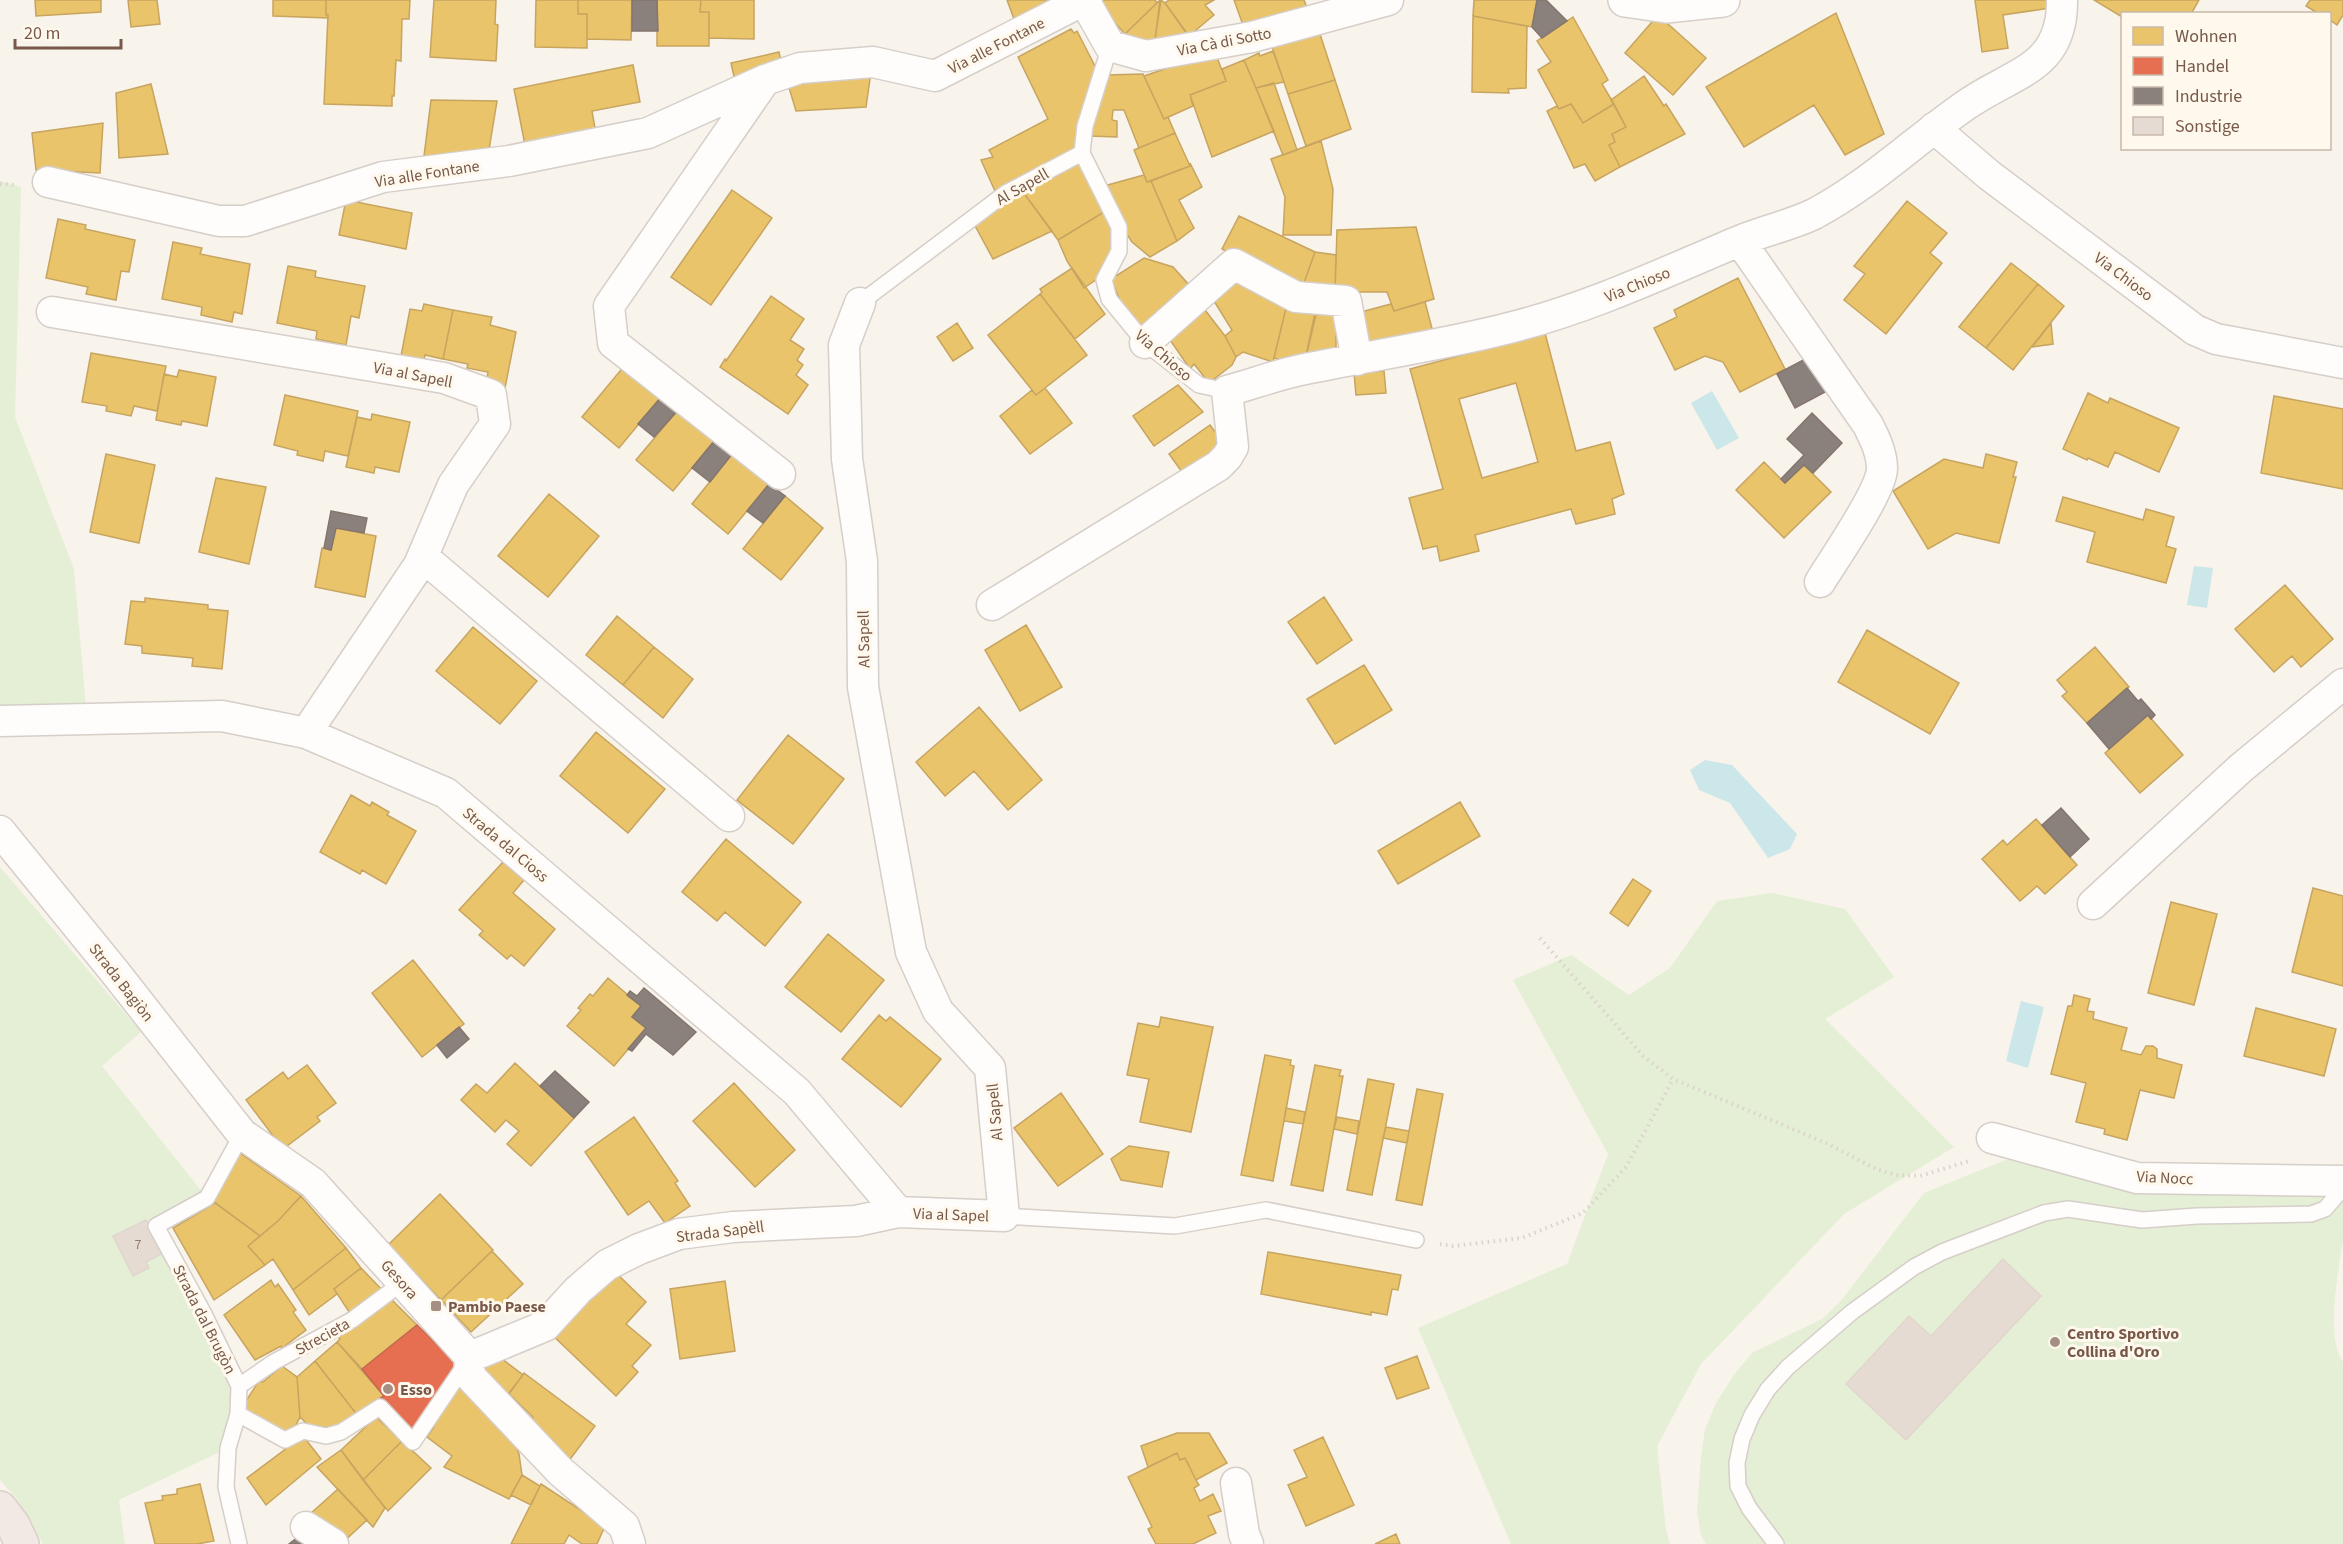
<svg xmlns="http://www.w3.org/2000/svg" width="2343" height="1544" viewBox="0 0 2343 1544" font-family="'Source Sans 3',sans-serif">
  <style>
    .green { fill: #e4efd5 }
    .water { fill: #cce7e9 }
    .homes { fill: #e9c46a; stroke: #c7a460; stroke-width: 1.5; fill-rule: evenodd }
    .shops { fill: #e76f51; stroke: #c6684f; stroke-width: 1.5 }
    .industry { fill: #8a817c; stroke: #85756d; stroke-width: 1.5 }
    .building { fill: #e5dbd2; stroke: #e1d6cd; stroke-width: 1.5 }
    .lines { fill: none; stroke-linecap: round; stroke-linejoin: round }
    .lane-casing { stroke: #d6cec8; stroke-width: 18 }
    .street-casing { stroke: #d6cec8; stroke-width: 33 }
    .secondary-casing { stroke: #d7cec8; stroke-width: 36 }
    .highway-casing { stroke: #dad0c9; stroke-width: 36 }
    .path { stroke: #dbd2cd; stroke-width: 4; stroke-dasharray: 1.5 4.5; stroke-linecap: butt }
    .lane { stroke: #fefdfc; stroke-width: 15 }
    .street { stroke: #fefdfc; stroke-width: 30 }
    .secondary { stroke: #fefdfc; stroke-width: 33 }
    .highway { stroke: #f2e9e4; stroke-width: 33 }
    .poi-dot { fill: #a58f82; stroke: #fff8ed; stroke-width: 2 }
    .labels { text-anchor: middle; stroke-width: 6; stroke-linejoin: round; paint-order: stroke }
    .number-label { font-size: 14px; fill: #957c6e }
    .street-label { font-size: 16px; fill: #785949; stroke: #fff8ed }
    .poi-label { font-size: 16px; font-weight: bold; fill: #785949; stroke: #fff8ed; text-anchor: start }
  </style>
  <rect width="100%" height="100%" fill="#f8f3eb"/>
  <path class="green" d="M0 181 21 187 15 417 74 569 87 719 0 707Z
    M0 867 141 1032 102 1066 207 1198 156 1226 239 1386 228 1448 119 1500 125 1544H43L16 1498 0 1480Z
    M1772 893 1845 909 1894 977 1825 1019 1954 1147 1844 1214 1701 1364 1657 1446 1666 1530 1670 1544H1511L1418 1328 1567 1264 1608 1154 1513 980 1571 955 1629 995 1670 968 1717 901Z
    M2023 1153 2343 1196C2343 1210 2343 1225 2343 1238 2339 1270 2325 1336 2343 1362V1544H1706L1701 1535 1697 1513 1701 1457 1705 1429 1716 1403 1734 1375 1752 1353 1822 1319 1840 1302 1924 1193Z"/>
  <path class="water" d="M1712 391 1739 438 1717 450 1691 403Z
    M2194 566 2213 568 2207 608 2187 605Z
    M1705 760 1732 765 1797 834 1790 849 1768 858 1730 803 1699 790 1690 770Z
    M2021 1001 2044 1007 2028 1068 2006 1061Z"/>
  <path class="homes" d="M35 0H101V12L36 16Z
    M128 0H157L160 24 131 27Z
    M273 0H326V15H328V18L273 16Z
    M326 0H410L409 19H402L401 61 396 60 394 96H392V106L324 104 328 15H326Z
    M434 0H496L495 24 498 25 496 61 430 57Z
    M536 0H578V14H587V48L535 47Z
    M578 0H632L631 40 587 39V14H578Z
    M657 0H701L700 12H709V46H657Z
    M701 0H754V39L709 38V12H700Z
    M1007 0H1064L1014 19Z
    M1097 0H1155L1157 3 1125 34 1100 7Z
    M1160 0 1154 49 1142 46 1125 34Z
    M1161 0 1165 3 1194 44 1153 52Z
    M1169 0H1214L1205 5 1214 15 1189 36 1165 3Z
    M1234 0H1304L1309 13 1247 36Z
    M1474 0H1537L1532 27 1473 16Z
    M1975 0H2049L2050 8 2003 15 2008 48 1982 52Z
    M2094 0H2199L2191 14H2122V17Z
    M2310 0H2343V15L2337 25 2330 20V14H2319L2306 6Z
    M1836 13 1884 134 1845 155 1814 105 1744 147 1706 87Z
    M1658 15 1706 58 1673 95 1625 53Z
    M1473 16 1527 26 1526 88 1508 89 1509 93 1472 92Z
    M1573 17 1608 80 1602 84 1614 104 1583 123 1571 104 1559 109 1538 70 1551 62 1537 41Z
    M1318 28 1335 80 1288 94 1269 38Z
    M1071 29 1074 33 1077 31 1097 70 1094 72 1097 78 1074 148 1065 161 995 191 981 160 993 157 989 150 1048 119 1018 57Z
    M1273 51 1284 82 1256 88 1244 60 1259 53 1260 56Z
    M779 52 783 70 735 81 731 63Z
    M1215 52 1226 81 1190 95 1193 106 1164 119 1144 76Z
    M1244 60 1274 131 1212 157 1190 95 1226 81 1222 69Z
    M633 65 640 102 592 111 597 140 527 155 514 89Z
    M871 72 866 107 796 111 787 81Z
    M1143 74 1164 119 1168 117 1175 133 1139 148 1124 110H1113L1112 120 1117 121V137L1089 136 1105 75Z
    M1644 76 1664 106 1666 104 1685 134 1620 167 1609 145 1615 142 1612 134 1626 127 1611 100Z
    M1335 80 1351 129 1306 146 1288 94Z
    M1274 83 1297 150 1283 155 1256 88Z
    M151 84 168 154 119 158 116 93Z
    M431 100 497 101 487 162 424 156Z
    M1571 104 1583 123 1614 104 1626 127 1612 134 1615 142 1609 145 1620 167 1595 181 1585 164 1574 168 1547 111 1557 106 1559 109Z
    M103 123 100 173 36 170 32 133Z
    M1175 133 1190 166 1147 182 1134 150Z
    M1321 141 1333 189 1331 235H1283L1285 197 1271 159Z
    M1079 161 1104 212 1058 240 1023 192Z
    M1190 163 1202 187 1179 200 1194 228 1177 241 1151 181 1190 166Z
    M1144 175 1147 182 1151 181 1177 241 1150 257 1132 242 1122 227 1104 186Z
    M732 190 772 218 711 305 671 277Z
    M1023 192 1052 231 993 259 974 224 988 212Z
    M346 200 412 213 406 249 339 235Z
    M1907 201 1947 233 1930 253 1942 263 1886 334 1844 300 1865 274 1854 266Z
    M1104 212 1115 233 1111 255 1100 277 1084 288 1067 261 1058 240Z
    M1239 216 1315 252 1301 291 1222 249Z
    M58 219 86 225 85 229 135 240 129 272 121 271 116 300 86 294 88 287 46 278Z
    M1416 227 1434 299 1394 311 1387 292H1335L1337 230Z
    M173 242 202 248 200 254 250 264 242 314 234 312 232 322 201 315 202 307 162 299Z
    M1315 252 1336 255 1335 292 1301 291Z
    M1144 258 1173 267 1191 287 1143 331 1125 312 1111 279Z
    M2011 263 2038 284 1986 348 1959 327Z
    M288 266 316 271 315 277 365 286 359 318 351 316 346 345 316 339 317 331 277 323Z
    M1072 268 1105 314 1075 339 1040 294 1042 292 1040 289Z
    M1237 274 1286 308 1273 362 1243 352 1236 357 1225 336 1232 330 1214 301Z
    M1738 278 1785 369 1740 392 1723 362 1705 356 1675 370 1654 328 1677 317 1674 310Z
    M2038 284 2064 306 2013 370 1986 348Z
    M1040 294 1087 355 1036 395 988 335Z
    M771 296 804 319 790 340 804 349 797 360 803 365 796 375 808 385 788 414 720 367 725 359 726 361Z
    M1425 302 1434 336 1369 345 1361 312 1391 304 1394 311Z
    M424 304 453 310 443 359 425 355 424 360 401 356 410 309 422 311Z
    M1286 308 1316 315 1304 365 1274 358Z
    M1316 308 1336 310V358L1304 365Z
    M453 310 492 317 490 325 516 332 505 388 486 385 488 372 467 368 468 364 443 359Z
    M1205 310 1225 336 1236 357 1232 365 1209 383 1194 364 1190 369 1168 337Z
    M957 323 973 348 953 361 937 337Z
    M2051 323 2053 344 2032 347Z
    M1545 333 1576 451 1610 442 1624 494 1612 499 1615 514 1576 524 1571 509 1475 535 1479 551 1440 561 1437 546 1423 549 1409 498 1443 489 1410 369ZM1516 383 1538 462 1482 478 1459 399Z
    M91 353 166 366 157 411 134 406 131 416 106 411 107 406 82 402Z
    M625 365 662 396 619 448 582 417Z
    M179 370 216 377 207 426 182 421 181 425 156 420 164 374 177 377Z
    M1384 371 1386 393 1356 395 1354 373Z
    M1178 385 1203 412 1154 446 1133 416Z
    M1045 388 1072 423 1030 454 1000 416 1032 390 1036 395Z
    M2088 393 2108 403 2110 398 2179 428 2159 472 2115 452 2108 467 2088 458 2087 460 2063 449Z
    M285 395 358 411 348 456 325 451 323 461 297 455 298 451 274 445Z
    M2274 396 2343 409V489L2261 473Z
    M678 410 715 440 673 491 636 460Z
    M372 414 410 422 399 472 375 467 374 473 346 467 357 417 371 420Z
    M1210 425 1223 443 1182 472 1169 454Z
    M106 454 155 465 139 543 90 532Z
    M732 454 769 484 728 534 692 504Z
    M1986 454 2017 462 2013 477H2016L1999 543 1956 533 1928 549 1893 491 1944 459 1983 468Z
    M1764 462 1785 483 1804 465 1831 492 1784 538 1736 490Z
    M216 478 266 487 249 564 199 552Z
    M549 494 599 536 548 597 498 556Z
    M785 496 823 528 781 580 743 549Z
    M2063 497 2143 520 2146 509 2174 517 2166 546 2176 549 2166 583 2087 562 2095 532 2056 521Z
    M336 528 376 536 365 597 315 587 322 548 331 550Z
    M2285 585 2333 639 2301 667 2292 656 2274 672 2235 629Z
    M1324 597 1352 640 1317 664 1288 622Z
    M145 598 208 605V609L228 611 222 669 192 666 193 658 142 653V646L125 644 131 601 145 602Z
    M617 616 654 647 623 685 586 655Z
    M1026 625 1062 687 1020 711 985 650Z
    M473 627 537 681 500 724 436 671Z
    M1867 630 1959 683 1930 734 1838 682Z
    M654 647 693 679 663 718 623 685Z
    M2095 647 2129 687 2087 723 2062 696 2067 692 2057 680Z
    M1364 665 1392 710 1335 744 1307 699Z
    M979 707 1042 780 1008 810 974 771 945 796 916 762Z
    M2148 715 2183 755 2140 793 2105 753Z
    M596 732 665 789 628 833 560 776Z
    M788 735 844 779 793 844 737 800Z
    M351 795 370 806 372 802 389 812 387 815 416 831 386 884 362 870 360 874 320 852Z
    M1460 802 1480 836 1398 884 1378 851Z
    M2036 819 2077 865 2045 894 2037 886 2020 901 1982 859 2003 840 2007 845Z
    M726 839 801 902 765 946 725 912 717 921 682 892Z
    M503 862 524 880 513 893 555 929 524 966 511 955 507 959 479 935 483 931 459 910Z
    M1633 879 1651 891 1628 926 1610 913Z
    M2313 888 2343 896V986L2292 972Z
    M2171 902 2217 914 2194 1005 2148 993Z
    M828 934 884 980 841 1032 785 987Z
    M413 960 464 1024 422 1057 372 993Z
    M608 978 641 1006 632 1017 646 1028 614 1066 567 1026 581 1010 578 1008 590 994 593 996Z
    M2074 995 2090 999 2087 1011 2094 1012 2093 1019 2127 1028 2121 1050 2141 1055 2146 1046H2153L2157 1049V1058L2182 1065 2174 1098 2140 1090 2127 1140 2104 1134 2105 1129 2076 1122 2086 1083 2051 1074 2068 1006H2072Z
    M2256 1008 2336 1029 2324 1076 2244 1056Z
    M879 1015 886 1021 890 1017 941 1059 901 1107 842 1059Z
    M1161 1017 1213 1027 1191 1132 1140 1122 1149 1079 1127 1075 1138 1023 1159 1027Z
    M1265 1055 1291 1060 1290 1065 1294 1066 1273 1181 1241 1175Z
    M515 1063 574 1118 531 1166 507 1144 519 1131 506 1120 495 1132 461 1100 476 1084 487 1093Z
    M307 1065 336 1103 317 1117 320 1121 283 1149 246 1100 283 1072 288 1079Z
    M1315 1065 1341 1070 1339 1076H1343L1323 1191 1291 1185Z
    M1368 1079 1394 1084 1372 1195 1347 1190Z
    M734 1083 795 1150 755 1187 693 1121Z
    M1417 1089 1443 1094 1422 1205 1396 1200Z
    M1061 1093 1103 1154 1058 1186 1014 1128Z
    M1286 1108 1305 1112 1303 1124 1284 1121Z
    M634 1117 678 1181 675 1183 690 1206 665 1223 649 1201 628 1215 585 1152Z
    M1337 1117 1359 1121 1357 1134 1334 1129Z
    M1386 1127 1409 1131 1407 1143 1383 1138Z
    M1129 1146 1169 1152 1162 1187 1121 1180 1111 1159Z
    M240 1153 301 1196 278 1221 260 1236 213 1201Z
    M440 1194 493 1250 441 1300 388 1245Z
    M301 1196 346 1248 293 1290 273 1259 265 1265 248 1246 278 1221Z
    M215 1203 260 1236 248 1246 265 1265 214 1300 173 1228Z
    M346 1248 361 1268 334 1289 337 1294 309 1315 293 1290Z
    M492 1251 523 1284 471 1332 441 1300Z
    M1268 1252 1401 1275 1398 1290 1392 1289 1387 1315 1371 1312V1315L1261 1294Z
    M361 1268 385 1293 353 1318 334 1289Z
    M612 1269 646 1302 626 1324 651 1345 632 1366 638 1372 616 1396 547 1330Z
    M271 1280 275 1287 278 1284 296 1310 293 1312 306 1330 282 1348 281 1346 255 1360 224 1315Z
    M725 1281 735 1351 680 1359 670 1289Z
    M388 1296 417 1325 362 1369 337 1342 340 1339 334 1332Z
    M337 1342 384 1396 358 1416 315 1361Z
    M493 1352 523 1375 505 1398 473 1377Z
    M1417 1356 1429 1388 1397 1399 1385 1368Z
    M315 1361 358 1416 338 1431 332 1426 313 1430 300 1417 297 1377Z
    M282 1366 297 1377 300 1417 291 1435 240 1410 259 1381 263 1382Z
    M524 1373 595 1426 562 1470 524 1429 533 1417 509 1394Z
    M461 1381 512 1437 519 1454 522 1475 509 1499 444 1467 452 1456 427 1437 434 1427 432 1424Z
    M376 1417 402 1441 363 1480 341 1450Z
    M1177 1433H1209L1227 1463 1196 1480 1185 1458 1180 1460 1177 1453 1148 1467 1141 1446Z
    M303 1436 321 1459 266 1505 247 1478Z
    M1323 1437 1354 1505 1306 1526 1288 1485 1307 1477 1294 1450Z
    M402 1441 431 1468 388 1511 363 1480Z
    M341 1450 385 1508 373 1527 317 1467Z
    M1177 1453 1180 1460 1185 1458 1196 1480 1199 1485 1194 1488 1200 1501 1213 1494 1221 1511 1208 1516 1216 1533 1193 1544H1156L1148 1529 1152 1527 1128 1477Z
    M522 1475 540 1486 531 1505 511 1495Z
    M200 1484 214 1541 197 1544H155L145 1503 163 1500 162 1496 177 1494V1489Z
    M541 1484 605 1526 597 1544H582L569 1535 564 1544H511Z
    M338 1489 367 1520 341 1544 310 1514Z
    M1396 1534 1400 1544H1375Z"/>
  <path class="shops" d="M417 1325 460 1367 414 1432 379 1399 384 1396 362 1369Z"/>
  <path class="industry" d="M632 0H657L658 31H632Z
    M1537 0H1546L1567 21 1542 38 1532 27Z
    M1809 357 1827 391 1795 408 1777 374Z
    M662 396 678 410 654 437 638 424Z
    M1812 413 1842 443 1813 473 1804 465 1785 483 1781 479 1804 455 1787 439Z
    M715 440 732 454 710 482 692 468Z
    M769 484 785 496 763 523 747 511Z
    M331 511 367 518 364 533 336 528 331 550 324 548Z
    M2127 688 2138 701 2141 699 2155 715 2151 719 2148 715 2109 749 2087 723Z
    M2061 808 2089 839 2070 857 2042 825Z
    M644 988 696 1032 673 1055 646 1034 632 1051 628 1049 646 1028 632 1017 641 1006 627 995 630 991 637 996Z
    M459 1027 469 1039 447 1058 437 1045Z
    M555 1071 589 1102 574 1118 540 1086Z
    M298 1537 303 1544H289Z"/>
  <path class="building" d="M146 1220 163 1253 146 1262 149 1268 133 1276 113 1236Z
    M2003 1259 2041 1296 1906 1440 1846 1384 1909 1316 1931 1336Z"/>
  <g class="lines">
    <g class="lane-casing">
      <path id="lane" d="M1110 46 1085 126 1082 153 1119 227V251L1104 280 1109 299 1145 343 1199 385 1227 391
        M860 303 1006 193 1082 153
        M1004 1216 1175 1226 1266 1210 1416 1240
        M239 1386 274 1362 352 1320 403 1282
        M238 1414 285 1440 303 1431 326 1436 341 1432 380 1407 413 1442 465 1365
        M239 1544 226 1487 228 1448 238 1414 239 1386 203 1312 156 1226 207 1198 242 1134
        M1776 1544 1749 1508 1738 1486 1737 1463 1742 1439 1752 1415 1768 1389 1788 1367 1852 1312 1914 1267 1942 1252 2044 1213 2068 1209 2142 1220 2197 1216 2311 1214 2325 1209 2343 1188"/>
    </g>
    <g class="street-casing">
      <path id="street" d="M1084 0 1110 46 1146 56 1252 37 1388 0
        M765 80 609 306 613 343 780 474
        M1934 128 1989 175 2195 330 2216 339 2343 363
        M48 182 219 221H245L383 177 509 161 648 133 765 80 800 68 873 62 935 76 1084 0
        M1740 241 1868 425C1875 439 1882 453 1882 469 1881 492 1834 559 1820 582
        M52 312 444 378 491 395 495 424 453 485 419 565 306 733
        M1145 343 1234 264 1296 297 1346 301 1357 360
        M423 557 729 816
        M992 605 1218 466 1227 457 1233 447 1227 391C1253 384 1279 374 1305 369 1374 355 1444 345 1513 327 1591 307 1663 273 1737 242 1762 231 1789 226 1814 214 1869 185 1914 141 1966 105 2013 72 2063 69 2062 0
        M0 721 222 716 306 733 446 793 797 1092 898 1212
        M0 831 114 971 242 1134 313 1183 470 1357 469 1375 560 1471 624 1526 630 1544
        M2093 904 2241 768 2343 684
        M1992 1138 2137 1178 2343 1181
        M470 1357 545 1326 578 1290 607 1265 639 1249 679 1234 733 1227 856 1221 898 1212 1004 1216 990 1068 938 1011 911 952 863 687 862 561 847 459 844 345 860 303
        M1236 1483 1244 1534 1248 1544
        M306 1527 333 1544"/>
    </g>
    <g class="secondary-casing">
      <path id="secondary" d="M1625 0 1666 6 1723 0"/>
    </g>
    <g class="highway-casing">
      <path id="highway" d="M0 1508 13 1525 22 1544"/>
    </g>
    <path class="path" d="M0 184 17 185
      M1540 938 1643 1056 1673 1079 1826 1143 1876 1169 1896 1175 1920 1176 1969 1161
      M1440 1244 1453 1246 1522 1238 1583 1213 1626 1167 1673 1079"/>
    <use href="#lane" class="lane"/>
    <use href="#street" class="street"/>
    <use href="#secondary" class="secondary"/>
    <use href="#highway" class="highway"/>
  </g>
  <g class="poi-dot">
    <rect x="430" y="1300" width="12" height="12" rx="3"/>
    <circle cx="2055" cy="1342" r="6"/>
    <circle cx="388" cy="1389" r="6"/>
  </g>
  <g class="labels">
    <g class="number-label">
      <text x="138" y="1249">7</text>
    </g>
    <g class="street-label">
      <text transform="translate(1224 41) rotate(-11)" y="6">Via Cà di Sotto</text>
      <text transform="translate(996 45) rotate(-27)" y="6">Via alle Fontane</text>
      <text transform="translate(427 173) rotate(-9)" y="6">Via alle Fontane</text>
      <text transform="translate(1022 186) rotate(-30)" y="6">Al Sapell</text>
      <text transform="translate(2124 276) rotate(37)" y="6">Via Chioso</text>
      <text transform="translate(1637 284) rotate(-22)" y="6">Via Chioso</text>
      <text transform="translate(1164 355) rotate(41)" y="6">Via Chioso</text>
      <text transform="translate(413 374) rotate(11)" y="6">Via al Sapell</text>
      <text transform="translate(863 639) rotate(-91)" y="6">Al Sapell</text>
      <text transform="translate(506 844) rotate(40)" y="6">Strada dal Cioss</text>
      <text transform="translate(122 982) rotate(52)" y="6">Strada Bagiòn</text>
      <text transform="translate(994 1112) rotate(-95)" y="6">Al Sapell</text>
      <text transform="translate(2165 1177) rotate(3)" y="6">Via Nocc</text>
      <text transform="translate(951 1214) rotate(2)" y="6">Via al Sapel</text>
      <text transform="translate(720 1231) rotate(-7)" y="6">Strada Sapèll</text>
      <text transform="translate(400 1279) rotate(48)" y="6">Gesora</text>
      <text transform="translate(205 1319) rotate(63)" y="6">Strada dal Brugòn</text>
      <text transform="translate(322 1336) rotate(-29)" y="6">Strecieta</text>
    </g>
    <g class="poi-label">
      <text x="448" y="1312">Pambio Paese</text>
      <text x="2067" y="1339">Centro Sportivo<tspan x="2067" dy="18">Collina d'Oro</tspan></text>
      <text x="400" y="1395">Esso</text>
    </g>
  </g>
  <rect x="2121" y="12" width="210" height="138" fill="#fff8ed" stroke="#c9b8ab" stroke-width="1.5"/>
  <rect x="2133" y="27" width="30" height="18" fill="#e9c46a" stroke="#c9b8ab" stroke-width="1.5"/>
  <text x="2175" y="42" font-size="18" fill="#785949">Wohnen</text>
  <rect x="2133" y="57" width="30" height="18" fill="#e76f51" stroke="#c9b8ab" stroke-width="1.5"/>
  <text x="2175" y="72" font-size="18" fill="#785949">Handel</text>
  <rect x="2133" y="87" width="30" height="18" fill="#8a817c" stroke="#c9b8ab" stroke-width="1.5"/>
  <text x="2175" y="102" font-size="18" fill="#785949">Industrie</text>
  <rect x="2133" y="117" width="30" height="18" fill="#e5dbd2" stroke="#c9b8ab" stroke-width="1.5"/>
  <text x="2175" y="132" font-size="18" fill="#785949">Sonstige</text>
  <path d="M15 39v9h106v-9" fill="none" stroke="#785949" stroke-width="3"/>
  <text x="24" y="39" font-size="18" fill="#785949" stroke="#fff8ed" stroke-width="4.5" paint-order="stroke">20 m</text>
</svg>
